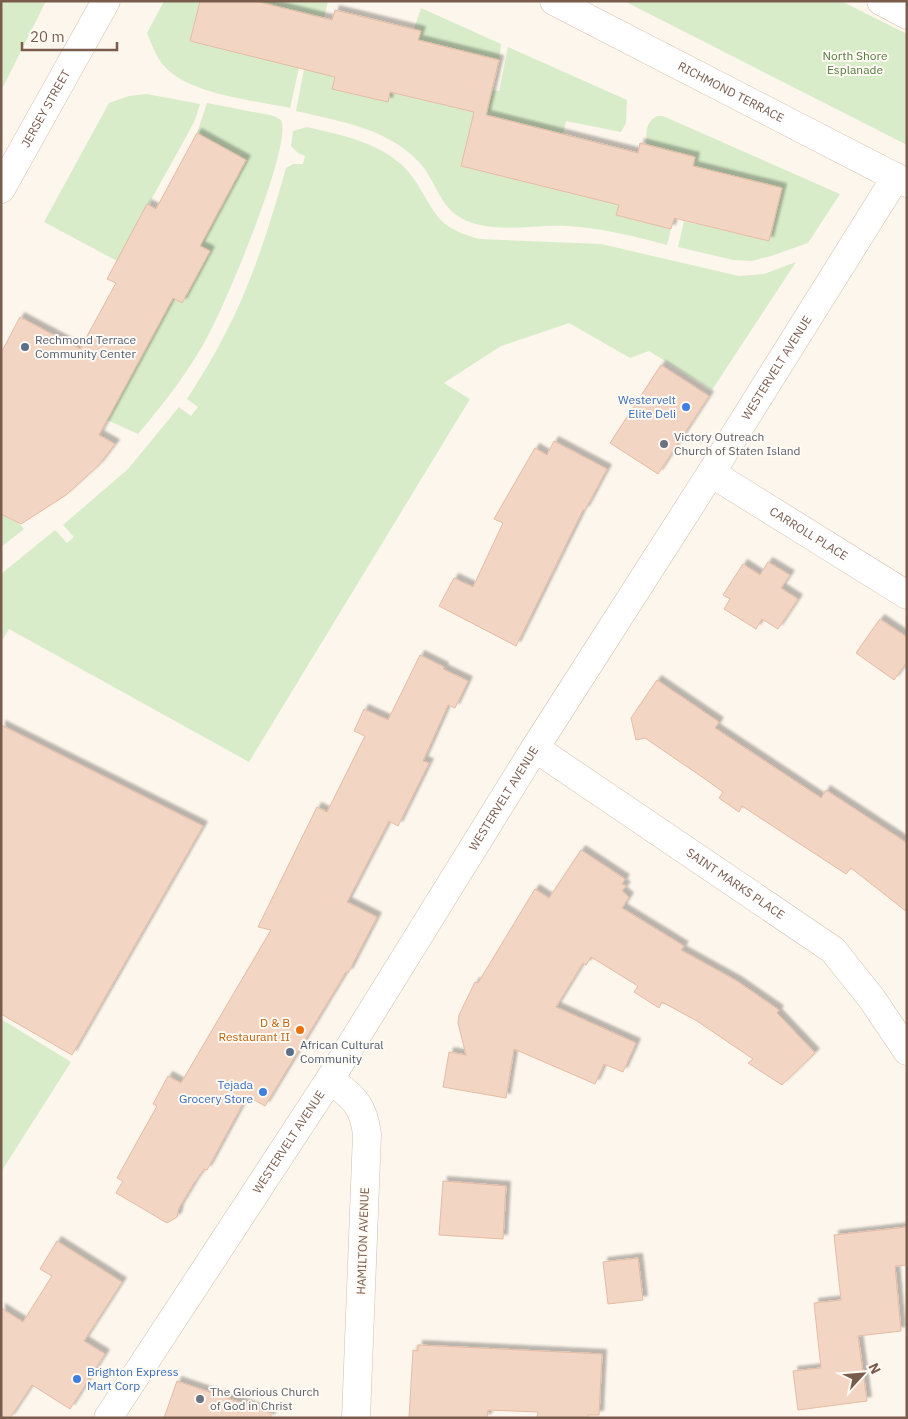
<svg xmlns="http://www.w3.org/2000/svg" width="908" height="1419" viewBox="0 0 908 1419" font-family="'IBM Plex Sans',sans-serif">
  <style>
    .green { fill: #d8ecc9 }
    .building { fill: #f3d5c3; stroke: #e6bba3; filter: url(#shadow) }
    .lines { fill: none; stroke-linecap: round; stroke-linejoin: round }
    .street-casing { stroke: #d1beb0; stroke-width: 29 }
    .secondary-casing { stroke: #d6c0b0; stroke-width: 29 }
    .street { stroke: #fff; stroke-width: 28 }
    .secondary { stroke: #fff; stroke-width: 28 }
    .service-dot { fill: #5c6f8a; stroke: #fffaf3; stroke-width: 2 }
    .shop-dot { fill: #3f7fe0; stroke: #fffaf3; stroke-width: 2 }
    .worship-dot { fill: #6b7280; stroke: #fffaf3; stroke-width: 2 }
    .food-dot { fill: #e8710a; stroke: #fffaf3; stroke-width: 2 }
    .labels { text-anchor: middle; stroke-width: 4; stroke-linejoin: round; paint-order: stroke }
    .park-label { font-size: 12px; fill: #537a41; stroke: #fffaf3 }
    .street-label { font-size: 12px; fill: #7a5c4d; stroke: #fffaf3 }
    .service-label { font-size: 12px; fill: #4e5e75; stroke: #fffaf3; text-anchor: start }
    .shop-label { font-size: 12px; fill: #366cbe; stroke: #fffaf3; text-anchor: end }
    .worship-label { font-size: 12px; fill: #5b616d; stroke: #fffaf3; text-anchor: start }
    .food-label { font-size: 12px; fill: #c56008; stroke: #fffaf3; text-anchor: end }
  </style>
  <defs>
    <filter id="shadow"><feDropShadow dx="4.5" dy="-4.5" stdDeviation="1" flood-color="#0004"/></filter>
  </defs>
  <rect width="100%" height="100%" fill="#fdf6ec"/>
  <path class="green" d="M1 1H46L1 91Z
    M164 1H200L190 41 299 68 290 108C254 100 191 95 165 67 156 57 152 45 147 33Z
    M255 1H328L324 18Z
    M624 1H841L907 34V145Z
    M421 8 501 44 499 60 418 40 421 31 414 29Z
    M508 47 627 100 626 123 621 132 566 121 563 134 486 115 492 90 499 91Z
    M304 69 335 77 333 89 388 102 390 92 474 112 461 166 619 205 617 215 671 229 667 245C634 236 601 228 567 226 533 224 492 235 461 218 439 206 435 178 418 161 386 128 339 121 296 111Z
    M147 94 200 104 195 120 181 146 117 261 44 222 109 103 129 96Z
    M207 103 274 116 281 120C293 145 226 302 210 332 191 369 165 402 138 434L107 420 173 298 182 302 210 251 200 246 246 160 197 133Z
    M657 116H663L840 194 808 243 771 256 752 261 733 260 678 247 684 221 769 241 782 188 693 166 695 157 647 145C646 132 645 123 657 116Z
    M307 127C341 135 375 141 402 165 419 181 425 201 439 218 449 230 465 235 480 239L601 244 739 276 764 274 796 262 712 390 649 351 630 358 569 323 501 346 444 383 470 399 249 762 9 629 1 643V574L55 530 67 543 74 537 63 525 128 469 179 407 191 416 198 407 187 399C200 378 213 358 224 336 252 283 270 225 286 168L293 164H303L305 156 298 153 291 146 293 131Z
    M8 512 24 529 1 547V514Z
    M1 1019 71 1062 1 1172Z"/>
  <path class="building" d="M200 1H255L332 20 335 10 421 31 418 40 499 60 486 115 638 153 640 143 695 157 693 166 782 188 769 241 674 218 671 229 616 215 619 205 461 166 474 112 390 92 388 102 332 89 335 77 190 41Z
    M197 133 246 160 200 246 210 251 182 303 173 298 99 435 115 444 99 465 66 495 21 524 1 514V353L20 317 80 349 116 283 107 279 147 204 156 209Z
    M661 365 709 396 658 474 610 443Z
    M554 441 607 469 585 510H583L516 646 439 606 454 578 473 587 503 523 494 519 535 448 547 455Z
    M768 562 790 575 781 588 798 599 778 629 762 619 756 629 724 609 730 599 723 595 743 564 760 575Z
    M880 619 907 637V662L894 680 856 653Z
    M420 655 444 667 443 669 468 681 455 708 448 705 423 761 429 763 398 826 389 821 347 902 377 917 348 973 346 972 265 1106 247 1096 207 1170 204 1169 194 1183 179 1208 177 1217 167 1223 116 1193 123 1181 117 1178 157 1106 153 1104 168 1076 181 1083 271 930 258 927 317 807 327 812 365 736 354 731 364 709 388 720Z
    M657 680 719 722 715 728 821 798 826 790 907 843V912L851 868 846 874 742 806 739 812 719 798 723 792 705 779 645 738 636 740 631 718Z
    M1 725 203 826 72 1055 1 1014Z
    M581 850 625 879 622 884 626 886 622 891 629 897 622 908 684 946 681 950 737 981 779 1010 777 1013 815 1053 782 1085 748 1063 753 1059 697 1021 662 1002 659 1008 634 992 638 986 591 957 586 965 583 963 556 1007 636 1043 623 1072 604 1064 595 1084 514 1049 506 1098 443 1087 449 1052 466 1055 458 1023 459 1015 475 982 478 983 535 889 549 898Z
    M443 1181 506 1186 503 1239 439 1235Z
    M907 1227V1265L895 1266 901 1331 858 1336 867 1401 798 1410 793 1371 821 1368 814 1303 841 1300 834 1235Z
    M57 1241 122 1282 84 1341 105 1354 70 1409 32 1385 10 1418H1V1308L23 1322 52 1276 40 1269Z
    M638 1258 643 1300 608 1304 603 1262Z
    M418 1345 602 1354 599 1415H588V1418H537L538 1412 488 1410 487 1418H409L413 1350 418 1351Z
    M177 1381 271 1413V1418H164Z"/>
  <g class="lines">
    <g class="street-casing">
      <g id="street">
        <path d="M881 1 907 15"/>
        <path id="s1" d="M711 473 907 595"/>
        <path id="s2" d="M535 748 833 950 872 999 907 1051"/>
        <path d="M330 1079C352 1097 363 1103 367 1134L356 1418"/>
        <path id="s3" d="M108 1418 330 1079 535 748 711 473 896 177"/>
      </g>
    </g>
    <g class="secondary-casing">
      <g id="secondary">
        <path id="s4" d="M554 1 907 183"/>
        <path id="s5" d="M1 189 106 1"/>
      </g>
    </g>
    <use href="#street" class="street"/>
    <use href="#secondary" class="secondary"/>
  </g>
  <g class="service-dot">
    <circle cx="25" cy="347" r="5"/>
    <circle cx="290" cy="1052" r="5"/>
  </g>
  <g class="shop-dot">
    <circle cx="686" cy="407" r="5"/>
    <circle cx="263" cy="1092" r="5"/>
    <circle cx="77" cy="1379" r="5"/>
  </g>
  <g class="worship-dot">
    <circle cx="664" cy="444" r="5"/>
    <circle cx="200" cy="1399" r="5"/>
  </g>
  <circle class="food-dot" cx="300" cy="1030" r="5"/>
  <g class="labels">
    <g class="park-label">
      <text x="855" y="60">North Shore<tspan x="855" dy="14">Esplanade</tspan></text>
    </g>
    <g class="street-label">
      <text dy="4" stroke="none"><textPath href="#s4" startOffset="199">RICHMOND TERRACE</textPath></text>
      <text dy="4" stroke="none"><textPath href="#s5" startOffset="92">JERSEY STREET</textPath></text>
      <text dy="4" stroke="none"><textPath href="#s3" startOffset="1245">WESTERVELT AVENUE</textPath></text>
      <text dy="4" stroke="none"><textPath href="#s1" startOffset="115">CARROLL PLACE</textPath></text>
      <text dy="4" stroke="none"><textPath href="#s3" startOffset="735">WESTERVELT AVENUE</textPath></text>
      <text dy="4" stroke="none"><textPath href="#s2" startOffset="242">SAINT MARKS PLACE</textPath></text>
      <text dy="4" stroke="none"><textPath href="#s3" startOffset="330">WESTERVELT AVENUE</textPath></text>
      <text transform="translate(363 1241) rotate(-88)" y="4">HAMILTON AVENUE</text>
    </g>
    <g class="service-label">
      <text x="35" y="344">Rechmond Terrace<tspan x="35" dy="14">Community Center</tspan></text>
      <text x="300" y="1049">African Cultural<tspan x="300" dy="14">Community</tspan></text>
    </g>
    <g class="shop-label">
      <text x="676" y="404">Westervelt<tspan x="676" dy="14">Elite Deli</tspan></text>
      <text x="253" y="1089">Tejada<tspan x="253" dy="14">Grocery Store</tspan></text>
      <text x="87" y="1376" text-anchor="start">Brighton Express<tspan x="87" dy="14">Mart Corp</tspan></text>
    </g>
    <g class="worship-label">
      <text x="674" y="441">Victory Outreach<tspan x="674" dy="14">Church of Staten Island</tspan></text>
      <text x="210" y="1396">The Glorious Church<tspan x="210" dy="14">of God in Christ</tspan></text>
    </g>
    <g class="food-label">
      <text x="290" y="1027">D &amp; B<tspan x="290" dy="14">Restaurant II</tspan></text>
    </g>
  </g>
  <rect width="908" height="1419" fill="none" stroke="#7a5c4d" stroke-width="5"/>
  <g transform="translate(863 1374) rotate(64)" stroke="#fffaf3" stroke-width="4" paint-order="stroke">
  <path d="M0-4L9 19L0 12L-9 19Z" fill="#7a5c4d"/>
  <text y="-8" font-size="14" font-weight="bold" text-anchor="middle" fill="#7a5c4d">N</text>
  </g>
  <path d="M22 42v8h95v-8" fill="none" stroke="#7a5c4d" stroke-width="2.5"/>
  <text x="30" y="42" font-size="15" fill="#7a5c4d" stroke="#fffaf3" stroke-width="4" paint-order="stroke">20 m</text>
</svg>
